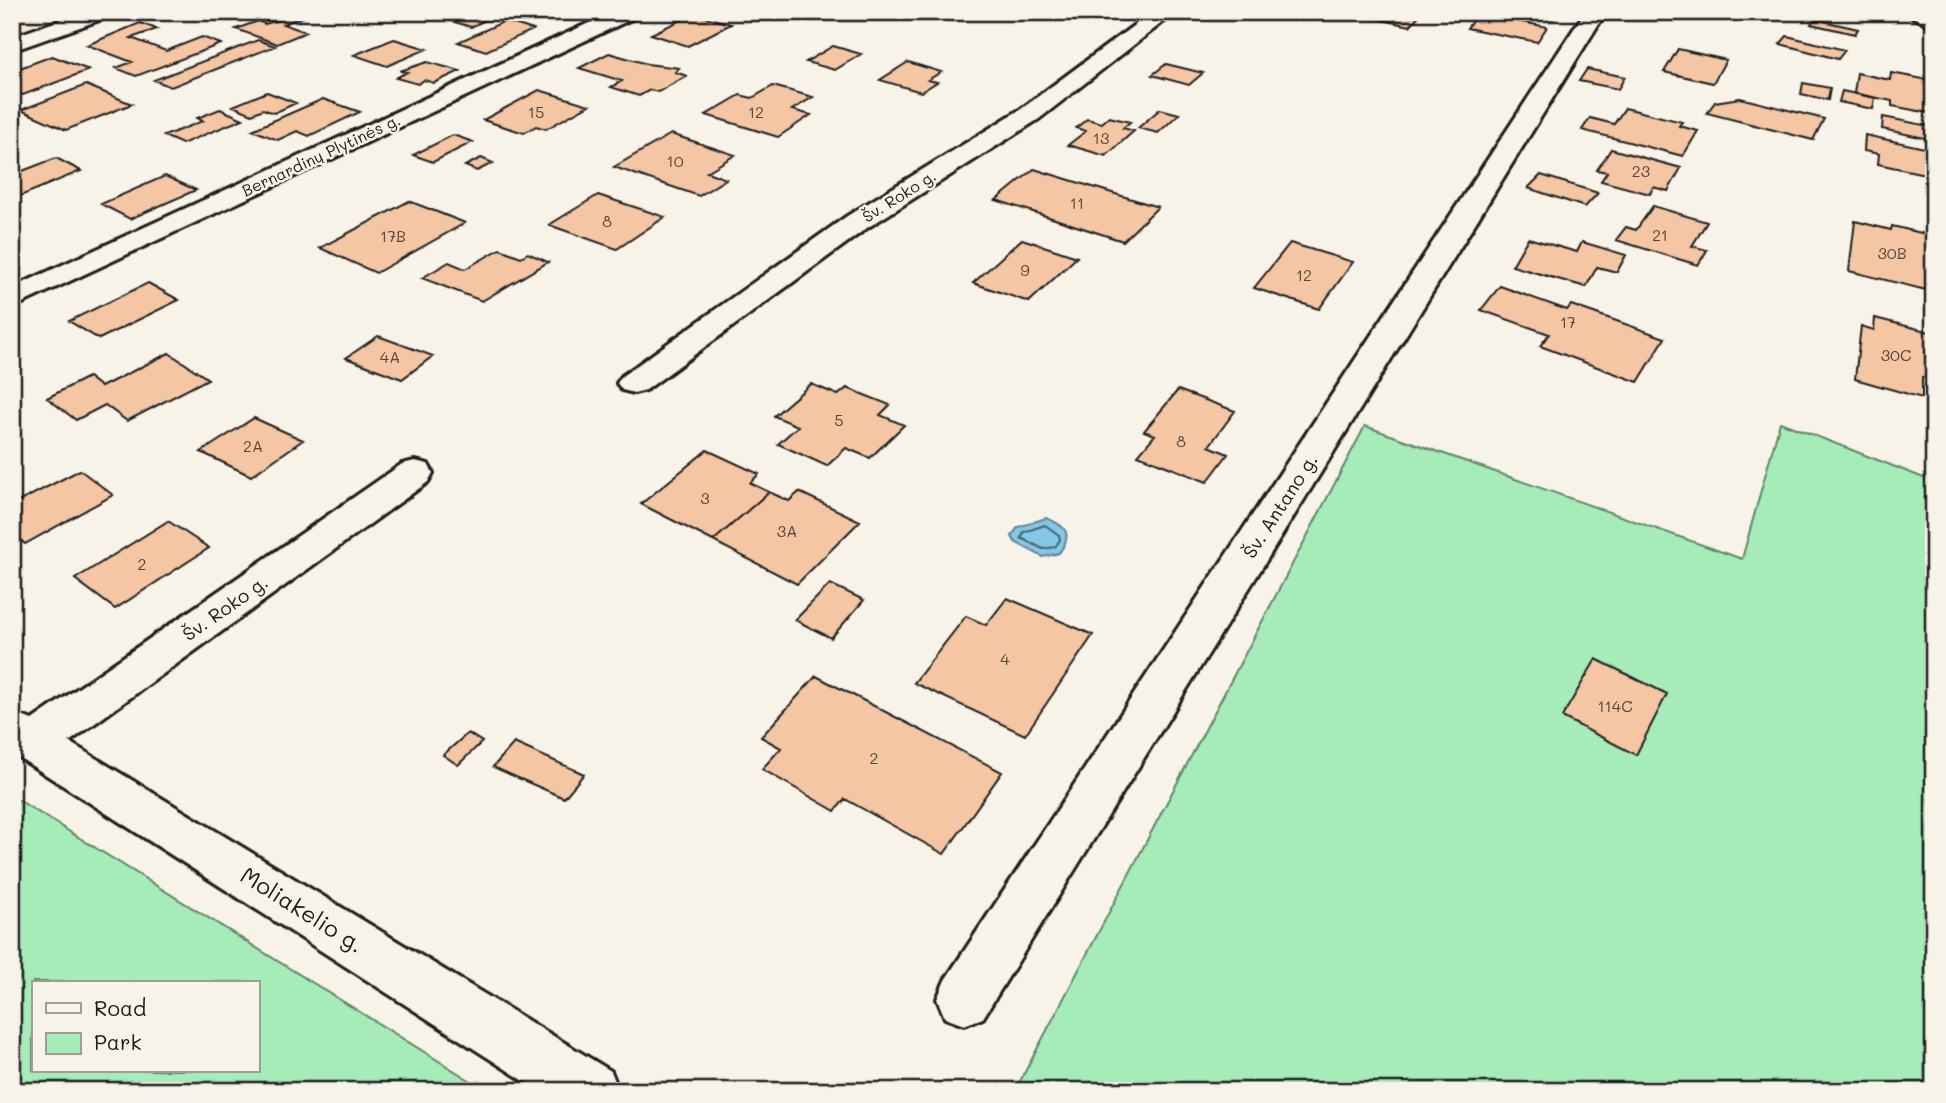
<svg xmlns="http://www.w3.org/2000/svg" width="1946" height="1103" viewBox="0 0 1946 1103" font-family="Mali,sans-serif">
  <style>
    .built { fill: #f6e6d3 }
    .green { fill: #a6ecb9; stroke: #61846a; stroke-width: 2; fill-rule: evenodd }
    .water { fill: #85c7e6; stroke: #5b8395; stroke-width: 2 }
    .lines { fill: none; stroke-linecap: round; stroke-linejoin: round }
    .shore { stroke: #46606d; stroke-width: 2 }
    .building { fill: #f4c6a3; stroke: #1c1c1c; stroke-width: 2 }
    .street-casing { stroke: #1c1c1c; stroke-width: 6 }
    .street { fill: #f7f3e8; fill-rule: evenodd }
    .labels { text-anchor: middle; stroke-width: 5; stroke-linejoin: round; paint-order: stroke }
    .number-label { font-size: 16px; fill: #52463e }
    .far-street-label { font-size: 16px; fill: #1c1c1c; stroke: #f7f3e8 }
    .street-label { font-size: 19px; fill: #1c1c1c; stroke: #f7f3e8 }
    .near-street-label { font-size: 23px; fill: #1c1c1c; stroke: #f7f3e8 }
  </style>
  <rect width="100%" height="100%" fill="#f7f3e8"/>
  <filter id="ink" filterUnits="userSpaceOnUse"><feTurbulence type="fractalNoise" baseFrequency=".0143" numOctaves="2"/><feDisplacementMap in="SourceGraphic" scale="14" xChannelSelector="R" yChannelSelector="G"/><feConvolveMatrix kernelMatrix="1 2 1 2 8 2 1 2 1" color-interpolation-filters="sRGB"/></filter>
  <g filter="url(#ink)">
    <path class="built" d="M12 12H74L12 33Z"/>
    <path class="green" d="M1780 422 1934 482V1091H1015L1365 426 1742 559Z
      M12 796 487 1091H12ZM33 982H257V1070H33Z"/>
    <path class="water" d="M1046 518C1067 526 1073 534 1059 553L1043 557 1015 542 1012 536 1018 527Z"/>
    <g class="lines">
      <path class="shore" d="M1045 525 1059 535 1060 540 1055 547 1043 549 1021 538 1024 532Z"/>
    </g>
    <path class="building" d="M444 12H479L494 16 471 27 435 16Z
      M1372 12H1422L1410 26 1368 17Z
      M1520 12H1558L1553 19Z
      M1478 13 1547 27 1537 42 1467 28Z
      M694 14 731 24 688 46 651 34Z
      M296 15 303 17 283 24 306 32 277 44 236 29 258 21 265 24Z
      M1814 19 1858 29 1855 34 1811 24Z
      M505 21 533 30 486 51 458 42Z
      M140 23 157 29 131 38 166 51 202 37 221 44 136 76 116 68 132 62 87 45Z
      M1787 36 1845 50 1838 59 1780 44Z
      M394 39 427 49 387 66 354 55Z
      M258 40 275 46 171 87 154 80Z
      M833 46 861 54 835 70 806 62Z
      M1678 49 1726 60 1713 83 1664 72Z
      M609 53 647 64 679 68 675 72 687 76 658 92 650 90 639 96 611 87 622 81 579 68Z
      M52 56 89 70 23 95 12 91V71Z
      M427 62 460 71 434 83 424 80 418 84 396 78 407 72 400 71Z
      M908 62 941 72 928 80 937 82 921 92 880 80Z
      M1166 64 1203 73 1189 85 1152 75Z
      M1587 69 1625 77 1618 89 1579 81Z
      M1857 73 1890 80 1891 73 1934 81V114L1892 106V101L1854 93Z
      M1803 83 1830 88 1828 100 1801 94Z
      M86 85 132 104 66 130 21 110Z
      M773 86 813 97 792 110 811 115 778 137 706 115 740 95 752 98Z
      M539 90 589 105 546 129 536 126 524 133 483 120Z
      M1842 91 1875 98 1873 109 1839 102Z
      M267 92 296 103 274 113 263 109 252 114 233 106Z
      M1740 98 1824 119 1813 140 1707 113 1715 102Z
      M323 99 360 112 309 136 297 131 278 140 252 130Z
      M1625 108 1682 122 1679 126 1698 131 1683 156 1582 130 1590 118 1614 124Z
      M220 109 243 119 182 144 164 136 203 121 197 118Z
      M1160 109 1179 114 1158 133 1138 128Z
      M1109 117 1130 122 1123 128 1134 131 1106 156 1068 145 1086 131 1076 128 1087 119 1102 123Z
      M1883 117 1934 127V140L1882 129Z
      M671 134 735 155 707 172 726 179 699 196 614 167Z
      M453 135 473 142 433 162 413 155Z
      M1865 135 1934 150V176L1878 164 1879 154 1864 151Z
      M1611 149 1681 168 1668 191 1653 187 1650 194 1601 181 1607 172 1597 170Z
      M56 158 81 171 18 197 12 194V175Z
      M481 158 493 163 477 171 465 166Z
      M1034 169 1158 207 1123 241 996 200Z
      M1541 175 1598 193 1585 207 1528 188Z
      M165 176 196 190 130 219 101 204Z
      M598 195 665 217 617 249 549 225Z
      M409 201 465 223 376 273 320 248Z
      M1653 206 1707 222 1692 246 1707 250 1698 265 1616 240 1626 227 1636 230Z
      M1855 221 1891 230 1892 226 1934 236V292L1849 271Z
      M1528 238 1577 252 1582 242 1626 255 1617 272 1597 267 1586 287 1512 266Z
      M1022 239 1077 257 1029 302 973 283Z
      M1290 243 1353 262 1319 309 1254 288Z
      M500 249 521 257 528 253 548 262 482 301 422 278 449 262 465 269Z
      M148 283 179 300 99 339 69 321Z
      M1500 286 1567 310 1571 305 1665 338 1638 382 1540 346 1549 334 1481 310Z
      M1875 318 1934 333V380L1922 377V398L1855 379 1861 326 1874 330Z
      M378 336 433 356 402 379 346 358Z
      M169 353 208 379 127 421 105 405 76 420 47 398 88 377 101 387Z
      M811 384 838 395 847 388 890 405 880 415 904 425 870 458 846 448 827 466 778 444 798 426 774 416Z
      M1178 390 1235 411 1209 446 1228 454 1207 482 1138 455 1155 435 1144 431Z
      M254 418 303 440 251 476 201 452Z
      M707 450 759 474 750 483 769 492 713 541 641 504Z
      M80 470 113 495 25 544 18 538 12 541V505Z
      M769 492 789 501 799 492 860 521 797 584 713 541Z
      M168 521 209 548 115 609 75 579Z
      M830 584 864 600 831 638 795 620Z
      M1007 598 1093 635 1025 735 914 683 966 616 986 625Z
      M1596 659 1667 694 1636 755 1562 717Z
      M816 676 1002 772 944 854 845 799 835 811 762 769 781 748 761 737Z
      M468 733 482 742 458 765 443 755Z
      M514 743 584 774 564 798 493 767Z"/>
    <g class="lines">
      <g class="street-casing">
        <path id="street" d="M83 12H114L111 16 12 51V37Z
          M613 12H641L638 16 12 308V288Z
          M1152 12H1176L1039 119 867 228 646 390 634 393 622 390 617 383 622 376 847 216 1021 109Z
          M1585 12H1606L983 1018 964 1025 945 1018 937 999 945 980Z
          M1908 12H1934V27L1911 16Z
          M415 461 428 464 433 473 428 482 69 742 611 1071 619 1091H540L12 753V712L32 720 402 464Z"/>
      </g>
      <use href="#street" class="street"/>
    </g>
  </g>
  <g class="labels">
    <g class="number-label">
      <text x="536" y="118">15</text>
      <text x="756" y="118">12</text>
      <text x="1101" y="144">13</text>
      <text x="675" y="167">10</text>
      <text x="1641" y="177">23</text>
      <text x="1077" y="209">11</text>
      <text x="607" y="227">8</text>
      <text x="1660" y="241">21</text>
      <text x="393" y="242">17B</text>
      <text x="1892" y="259">30B</text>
      <text x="1025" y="276">9</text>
      <text x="1304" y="281">12</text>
      <text x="1568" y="328">17</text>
      <text x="1896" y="361">30C</text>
      <text x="390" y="363">4A</text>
      <text x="839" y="426">5</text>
      <text x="1181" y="447">8</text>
      <text x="253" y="452">2A</text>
      <text x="705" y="504">3</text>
      <text x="787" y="537">3A</text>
      <text x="142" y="570">2</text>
      <text x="1005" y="665">4</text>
      <text x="1615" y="712">114C</text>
      <text x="874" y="764">2</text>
    </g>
    <g class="far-street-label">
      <text transform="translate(321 155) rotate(-25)" y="6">Bernardinų Plytinės g.</text>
      <text transform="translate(899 196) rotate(-32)" y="6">Šv. Roko g.</text>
    </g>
    <g class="street-label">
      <text transform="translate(1280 506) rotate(-57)" y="7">Šv. Antano g.</text>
      <text transform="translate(225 608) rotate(-35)" y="7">Šv. Roko g.</text>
    </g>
    <g class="near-street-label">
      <text transform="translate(302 910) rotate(32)" y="8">Moliakelio g.</text>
    </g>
  </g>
  <rect width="1946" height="1103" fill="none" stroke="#f7f3e8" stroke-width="42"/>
  <rect x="21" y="21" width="1904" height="1061" fill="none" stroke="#1c1c1c" stroke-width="2.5" filter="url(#ink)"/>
  <rect x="32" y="981" width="228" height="91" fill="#f7f3e8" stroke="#9f9d96" stroke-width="2"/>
  <rect x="46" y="1003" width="35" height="10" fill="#f7f3e8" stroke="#9f9d96" stroke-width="2"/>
  <text x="94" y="1016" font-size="21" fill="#1c1c1c">Road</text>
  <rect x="46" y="1033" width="35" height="21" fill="#a6ecb9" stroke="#9f9d96" stroke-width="2"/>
  <text x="94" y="1050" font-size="21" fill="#1c1c1c">Park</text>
</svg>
